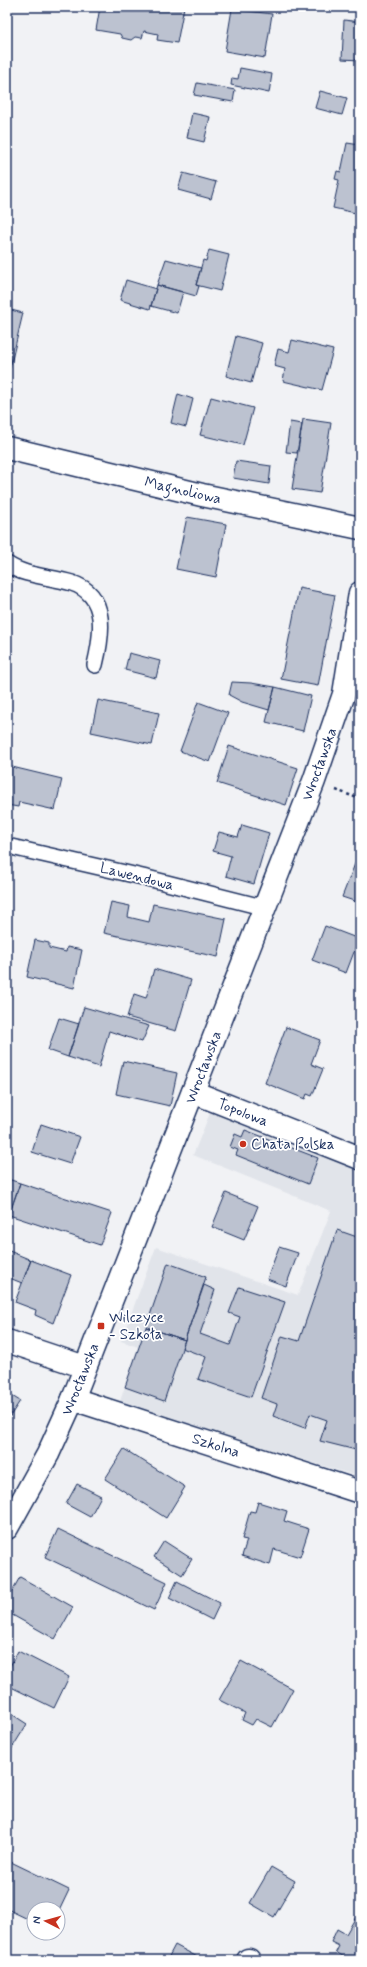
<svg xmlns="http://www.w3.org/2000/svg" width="367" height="1967" viewBox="0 0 367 1967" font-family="Mynerve,sans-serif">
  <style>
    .built { fill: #e1e4ea }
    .building { fill: #bcc2d0; stroke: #1b2f5e }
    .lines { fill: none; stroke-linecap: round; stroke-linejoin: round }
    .service-casing { stroke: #1b2f5e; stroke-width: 18 }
    .minor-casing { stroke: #1b2f5e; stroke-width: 25 }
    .tertiary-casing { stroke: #1b2f5e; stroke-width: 25 }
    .path { stroke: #1b2f5e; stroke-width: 2.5; stroke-dasharray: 3 3; stroke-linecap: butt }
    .service { stroke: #fff; stroke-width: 15 }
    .minor { stroke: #fff; stroke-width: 22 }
    .tertiary { stroke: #fff; stroke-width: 22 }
    .poi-dot { fill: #c8321e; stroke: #fff; stroke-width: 1.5 }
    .labels { text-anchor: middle; stroke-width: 3.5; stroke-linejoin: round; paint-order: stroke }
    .street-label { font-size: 15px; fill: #1b2f5e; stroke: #fff }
    .poi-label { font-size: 15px; fill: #1b2f5e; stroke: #fff; text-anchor: start }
  </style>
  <rect width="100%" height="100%" fill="#f1f2f5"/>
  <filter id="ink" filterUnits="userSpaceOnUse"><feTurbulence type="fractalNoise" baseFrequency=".025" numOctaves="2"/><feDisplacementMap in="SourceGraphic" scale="8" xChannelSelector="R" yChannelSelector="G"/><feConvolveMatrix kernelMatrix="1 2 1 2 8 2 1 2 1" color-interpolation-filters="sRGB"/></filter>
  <g filter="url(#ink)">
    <path class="built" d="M212 1108 360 1167V1477L119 1404 138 1347 121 1341 156 1247 298 1295 331 1211 193 1155Z"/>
    <path class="building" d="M100 7H184L177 43 157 40 158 34 144 31 142 38 135 37 131 40 122 38 120 34 96 30Z
      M232 9 272 14 265 58 225 51Z
      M344 20 360 22V60L342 59Z
      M240 68 272 74 269 93 231 85 232 78 238 79Z
      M197 83 235 90 233 102 194 95Z
      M320 91 347 98 342 115 315 108Z
      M192 113 210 117 204 142 187 138Z
      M347 143 360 145V214L333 208 339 180 335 179 337 171 341 172Z
      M183 173 216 182 211 199 178 190Z
      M209 250 229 255 220 291 196 285 203 260 206 261Z
      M166 259 201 268 196 285 199 286 196 296 157 285Z
      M126 280 156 289 150 309 120 300Z
      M157 285 183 292 177 313 151 306Z
      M7 309 23 313 10 368H7Z
      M236 336 262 343 251 383 226 376Z
      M292 340 333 350 322 390 283 381 285 369 274 366 278 349 289 352Z
      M178 394 193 399 186 427 171 423Z
      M211 397 253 408 243 445 200 435Z
      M303 419 331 423 320 493 292 489Z
      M290 422 302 424 297 453 286 452Z
      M236 461 271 466 269 484 233 478Z
      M187 517 226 524 216 577 176 569Z
      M299 588 335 595 318 686 281 679Z
      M129 653 160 661 156 678 125 670Z
      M232 682 251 683 275 687 269 710 242 702 229 695Z
      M275 687 311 696 303 731 266 722Z
      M98 700 159 713 152 745 91 732Z
      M198 702 228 713 210 762 180 751Z
      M229 746 298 768 286 805 217 783Z
      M8 766 62 779 55 810 19 802 18 807 7 805Z
      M242 825 269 833 254 884 226 876 231 856 213 851 219 832 238 837Z
      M360 851V903L342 897 358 856 356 855H358Z
      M111 902 130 906 128 917 149 922 153 904 226 919 218 957 104 933Z
      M325 926 359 939 346 973 312 960Z
      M35 940 49 943V948L66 952 67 947 82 950 74 988 27 977Z
      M154 969 191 980 176 1031 127 1017 134 994 146 998Z
      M84 1007 149 1026 142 1042 109 1031 99 1067 68 1057Z
      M59 1018 79 1024 68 1057 48 1050Z
      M286 1027 320 1040 311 1064 323 1069 312 1096 307 1094 305 1099 265 1083Z
      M123 1061 177 1073 170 1106 116 1094Z
      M41 1124 80 1137 70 1164 32 1152Z
      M245 1130 318 1158 308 1184 236 1155 238 1150 230 1147 235 1134 242 1137Z
      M8 1179 20 1183 9 1215H7Z
      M20 1183 112 1213 100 1245 9 1215Z
      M226 1193 258 1206 244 1240 212 1227Z
      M337 1230 360 1238V1451L320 1441 327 1420 310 1414 305 1428 302 1427 273 1416 277 1404 261 1398 282 1336 299 1341Z
      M279 1247 298 1253 286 1286 267 1279Z
      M7 1250 31 1260 22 1283 7 1277Z
      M31 1260 71 1275 53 1323 35 1315 36 1310 15 1302Z
      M168 1263 206 1277 185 1340 146 1327Z
      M204 1285 215 1290 200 1334 230 1345 240 1317 229 1313 239 1287 285 1302 251 1397 198 1379 206 1357 182 1348Z
      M146 1327 185 1340 164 1401 125 1387Z
      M7 1393 20 1401 7 1421Z
      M124 1449 185 1487 166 1518 105 1479Z
      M77 1484 101 1496 90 1517 66 1504Z
      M258 1502 287 1511 284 1521 309 1529 300 1557 274 1549 270 1565 242 1556 247 1540 242 1539 250 1511 255 1512Z
      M58 1529 167 1582 154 1610 45 1557Z
      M164 1541 192 1559 182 1575 154 1557Z
      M20 1577 73 1607 55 1639 7 1612V1600Z
      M177 1581 220 1603 212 1620 169 1598Z
      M18 1651 69 1677 54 1708 7 1685V1672Z
      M241 1661 293 1689 272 1727 256 1719 252 1725 242 1720 245 1713 219 1700Z
      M7 1711 27 1724 9 1753 7 1752Z
      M9 1861 69 1890 58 1913V1909H34V1922L7 1909V1865Z
      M271 1867 295 1881 274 1917 250 1903Z
      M360 1910V1960H349L336 1952 339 1946 331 1942 337 1929 346 1934Z
      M175 1945 203 1960H167Z"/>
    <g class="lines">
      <g class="service-casing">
        <path id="service" d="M7 564C26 577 50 576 72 583 109 595 102 636 95 665
          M7 846 147 878 266 908"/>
      </g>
      <g class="minor-casing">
        <path id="minor" d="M7 448 202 495 360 528
          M193 1092 360 1158
          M7 1341 85 1367
          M73 1399 360 1492
          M248 1960H249"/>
      </g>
      <g class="tertiary-casing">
        <path id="tertiary" d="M7 1528 48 1454 73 1399 314 781 344 694 360 593"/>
      </g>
      <path class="path" d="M336 790 360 799"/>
      <use href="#service" class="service"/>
      <use href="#minor" class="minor"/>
      <use href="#tertiary" class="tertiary"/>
    </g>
  </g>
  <g class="poi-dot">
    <circle cx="243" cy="1144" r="4"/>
    <rect x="97" y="1322" width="8" height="8" rx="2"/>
  </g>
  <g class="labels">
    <g class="street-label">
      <text transform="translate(183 490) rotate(13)" y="5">Magnoliowa</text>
      <text transform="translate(319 764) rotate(-70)" y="5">Wrocławska</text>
      <text transform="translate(137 876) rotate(14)" y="5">Lawendowa</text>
      <text transform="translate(203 1067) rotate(-69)" y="5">Wrocławska</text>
      <text transform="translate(243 1112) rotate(21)" y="5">Topolowa</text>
      <text transform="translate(80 1379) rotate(-68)" y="5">Wrocławska</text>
      <text transform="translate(216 1445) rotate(18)" y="5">Szkolna</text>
    </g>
    <g class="poi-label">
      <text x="251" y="1149">Chata Polska</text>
      <text x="109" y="1322">Wilczyce<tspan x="109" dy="17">- Szkoła</tspan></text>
    </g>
  </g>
  <rect width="367" height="1967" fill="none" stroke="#fff" stroke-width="24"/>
  <rect x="12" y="12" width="343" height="1943" fill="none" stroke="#1b2f5e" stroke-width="1.5" filter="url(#ink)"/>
  <g transform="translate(46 1921) rotate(276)"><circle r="19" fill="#ffffff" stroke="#a4acbf"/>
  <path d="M0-3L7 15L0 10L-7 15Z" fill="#c8321e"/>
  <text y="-6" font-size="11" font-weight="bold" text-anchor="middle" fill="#1b2f5e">N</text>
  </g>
</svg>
